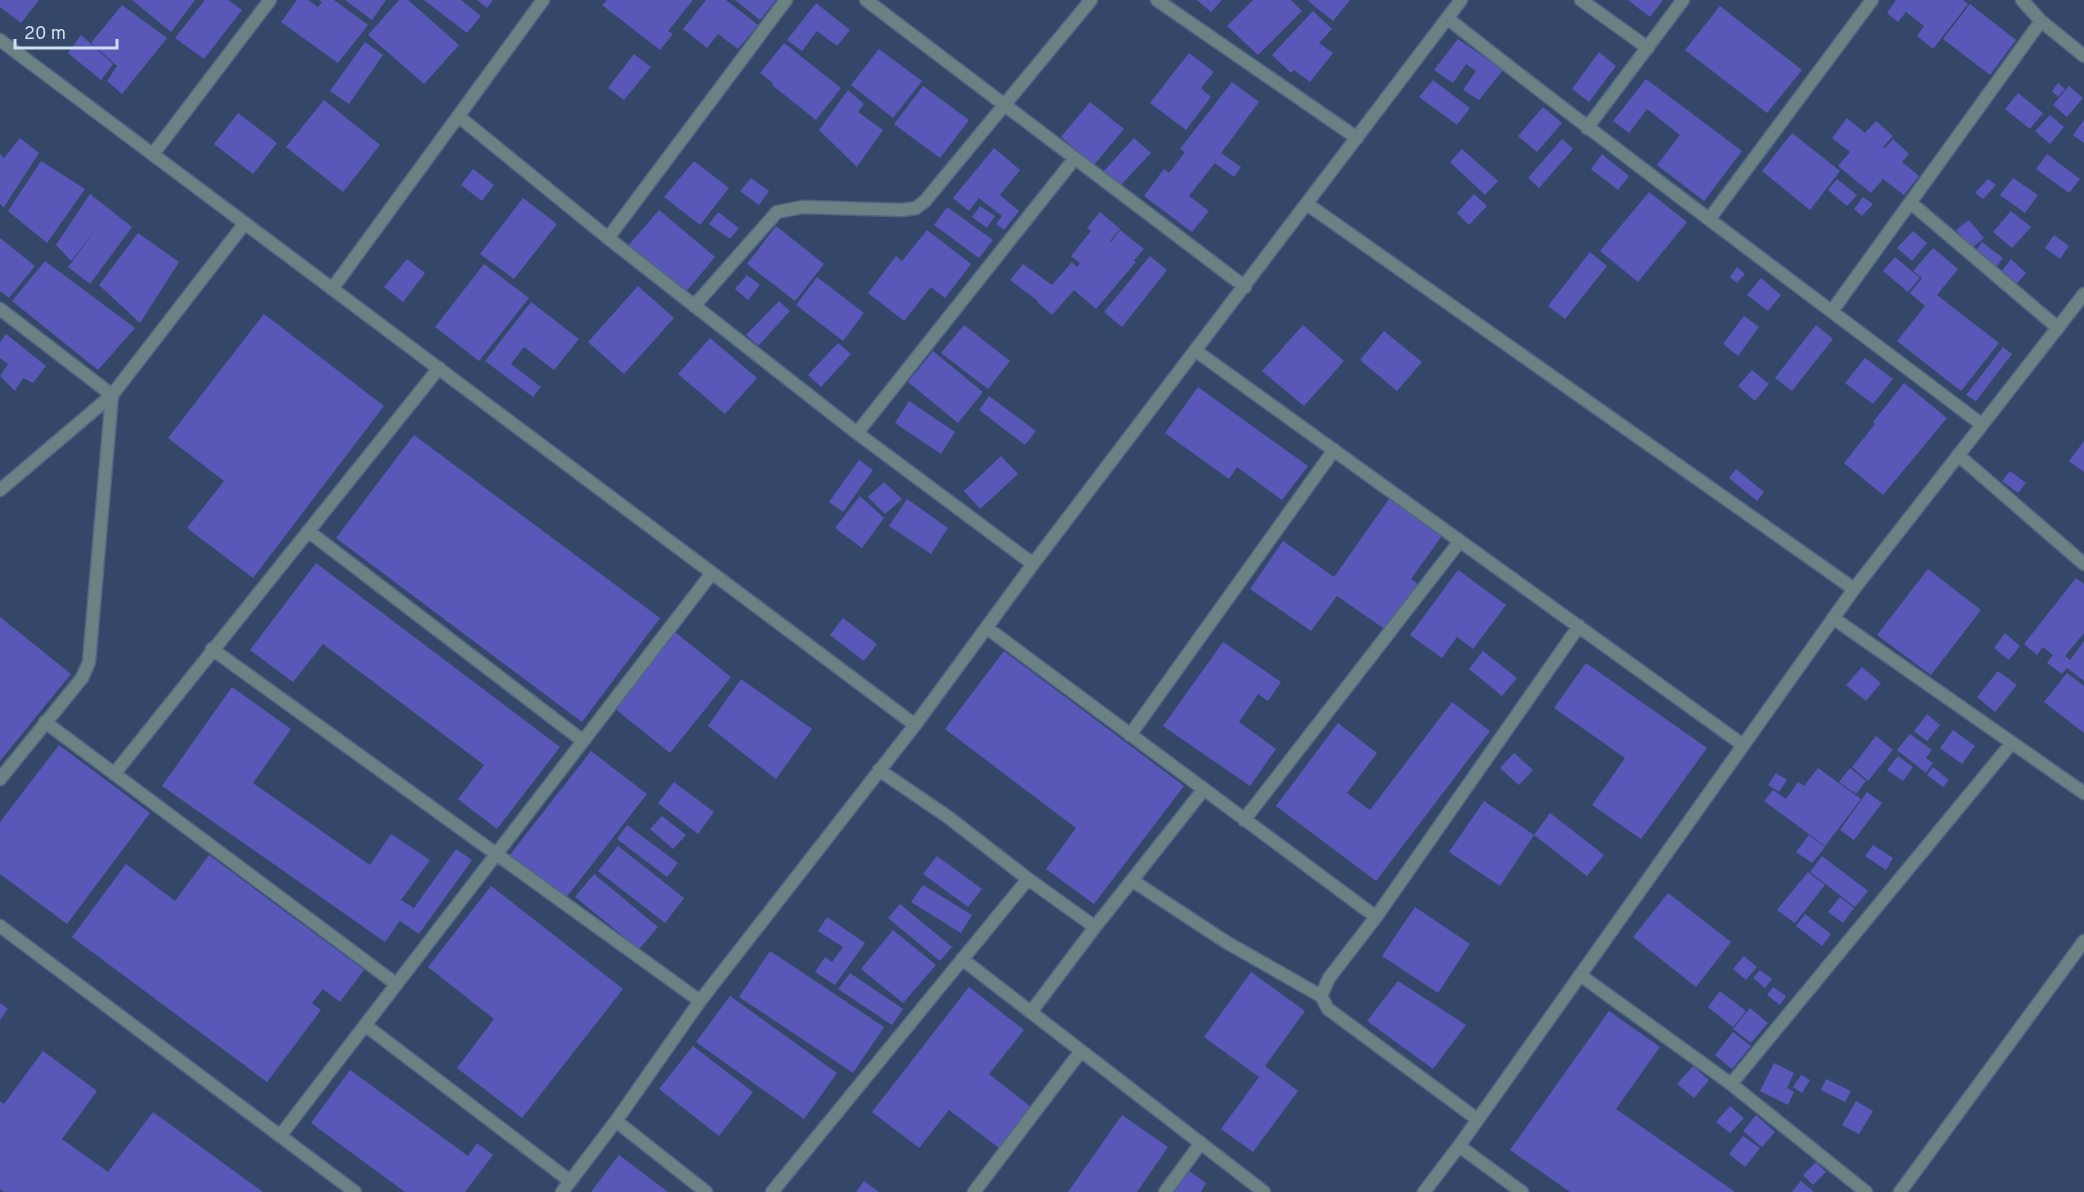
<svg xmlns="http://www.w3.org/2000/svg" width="2084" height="1192" viewBox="0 0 2084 1192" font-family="Overpass,sans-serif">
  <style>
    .building { fill: #5958b8 }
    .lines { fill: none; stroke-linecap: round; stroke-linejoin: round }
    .street-casing { stroke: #536584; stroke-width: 15 }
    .street { stroke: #6a8283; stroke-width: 12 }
  </style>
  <rect width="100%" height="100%" fill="#344768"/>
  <path class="building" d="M0 0H39L21 23 0 7Z
    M132 0H195L171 32Z
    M205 0H228L242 10 204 59 175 38Z
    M297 0H308L318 7 322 2 319 0H334L368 25 338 63 281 22Z
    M345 0H386L372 20Z
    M399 0H408L459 45 424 84 368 35Z
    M424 0H461L481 16 467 33Z
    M477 0H493L487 8Z
    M607 0H693L668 31 673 34 660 50 602 5Z
    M706 0H726L758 25 738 49 718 34 707 48 683 29Z
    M735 0H776L760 20Z
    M1197 0H1222L1211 12Z
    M1253 0H1291L1302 11 1258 55 1227 26Z
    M1307 0H1350L1333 21Z
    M1628 0H1663L1650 17Z
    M1896 0H1963L1968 4 1933 49 1917 36 1924 26 1906 12 1898 22 1887 13Z
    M816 3 850 30 837 46 817 31 802 51 787 40Z
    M1970 4 2016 40 1990 75 1943 39Z
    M122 5 167 38 122 94 107 81 117 66 91 43Z
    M1720 6 1802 70 1767 113 1685 50Z
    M1313 11 1332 29 1319 43 1333 53 1310 82 1294 70 1291 73 1272 55Z
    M81 35 113 64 101 80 68 53Z
    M1458 39 1503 70 1479 100 1463 90 1476 71 1466 64 1453 83 1434 70Z
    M365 42 383 55 349 104 330 91Z
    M784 43 841 88 816 120 772 85 773 83 760 73Z
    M879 49 922 81 893 118 851 85Z
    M1599 52 1616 66 1589 102 1572 89Z
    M1189 53 1214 72 1201 88 1211 97 1186 130 1150 103Z
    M634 54 651 67 624 100 608 88Z
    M1646 79 1742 151 1704 201 1657 165 1680 135 1647 109 1629 133 1613 121Z
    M1433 80 1470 108 1457 125 1419 97Z
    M1232 82 1259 102 1221 153 1241 167 1234 177 1215 163 1189 196 1209 211 1192 232 1144 196 1164 169 1169 173 1185 152 1180 149Z
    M2058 83 2065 89 2058 97 2052 91Z
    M923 86 969 120 940 158 894 124Z
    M2069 86 2083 98 2067 117 2053 105Z
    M848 90 864 104 858 112 883 130 857 167 819 130Z
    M2018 93 2043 113 2030 129 2005 109Z
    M324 100 380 145 343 192 286 147Z
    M1090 102 1124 129 1094 165 1061 137Z
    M1543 107 1562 123 1537 152 1518 136Z
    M238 113 277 143 253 174 214 144Z
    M2050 115 2064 127 2050 144 2035 131Z
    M1847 118 1865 133 1876 121 1893 136 1883 147 1885 148 1893 139 1909 154 1902 162 1919 176 1904 195 1883 179 1871 193 1838 166 1850 152 1832 138Z
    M2084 120V143L2073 135Z
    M1792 133 1840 171 1810 210 1762 171Z
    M20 138 39 153 4 207 0 204V154L4 158Z
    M1134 138 1151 153 1118 188 1102 173Z
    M1562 139 1573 149 1539 188 1528 178Z
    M994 148 1020 170 1000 195 1019 211 1004 230 996 224 1002 216 979 198 969 211 953 198Z
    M1462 149 1498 181 1485 195 1450 162Z
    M1602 154 1629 176 1618 190 1591 169Z
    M2047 154 2080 179 2069 193 2036 169Z
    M41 161 85 189 47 243 8 211Z
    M694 161 729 188 700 225 664 197Z
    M473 169 494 185 482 201 461 185Z
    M751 178 769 191 759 205 740 191Z
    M2013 178 2038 195 2025 213 2000 195Z
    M1837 179 1857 195 1847 206 1828 190Z
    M1988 179 1996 185 1983 199 1975 193Z
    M1649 192 1687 222 1638 282 1600 251Z
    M90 194 132 227 90 284 68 267 97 228 71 261 56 245Z
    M1474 194 1487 206 1469 225 1457 213Z
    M1863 197 1873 204 1862 216 1854 209Z
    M523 198 557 224 514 279 480 254Z
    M980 206 995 216 987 228 972 217Z
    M947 207 993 240 979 258 934 225Z
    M659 210 715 257 685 293 628 246Z
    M2011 211 2031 227 2012 248 1993 232Z
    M718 212 739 228 730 239 709 224Z
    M1100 212 1120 229 1110 241 1111 242 1120 230 1144 249 1134 260 1136 262 1096 309 1074 290 1052 315 1037 302 1038 301 1010 280 1023 264 1052 285 1072 262 1077 267 1080 263 1071 256 1091 231 1087 228Z
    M1969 220 1984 238 1972 248 1956 230Z
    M776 226 824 264 795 301 747 264Z
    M927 230 971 264 945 298 931 287 904 321 868 293 896 256 902 261Z
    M1913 231 1927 243 1912 261 1897 248Z
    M138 233 179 262 140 323 99 285Z
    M2054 235 2069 246 2060 259 2045 248Z
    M0 238 35 266 9 298 0 291Z
    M1982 242 2003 258 1995 269 1974 253Z
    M1933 248 1958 269 1937 295 1999 343 1961 391 1897 341 1925 306 1910 293 1922 278 1913 271Z
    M1590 252 1607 266 1565 319 1548 306Z
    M1150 256 1167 270 1122 327 1104 312Z
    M1895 257 1920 278 1908 292 1883 271Z
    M407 259 425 273 403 302 384 287Z
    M2011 259 2026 273 2015 286 2000 273Z
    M45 261 135 328 98 370 12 301Z
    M484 264 529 298 479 361 435 327Z
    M1737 267 1745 274 1737 283 1730 277Z
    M747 275 760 285 748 300 735 289Z
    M817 277 864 313 843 341 796 305Z
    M1761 278 1781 295 1768 311 1747 295Z
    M638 286 674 318 624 374 588 342Z
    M779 301 790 311 758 346 746 335Z
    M531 302 579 339 554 370 524 347 511 364 541 387 533 397 485 361Z
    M264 314 384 406 253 578 187 528 224 481 168 438Z
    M1744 316 1759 327 1738 356 1723 344Z
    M964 325 1010 361 988 389 941 353Z
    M1303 325 1344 361 1304 406 1262 371Z
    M1816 325 1833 339 1792 391 1775 378Z
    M1384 331 1422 362 1397 391 1360 360Z
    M6 334 46 366 33 383 23 378 15 391 0 376 8 364 0 358V342Z
    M710 338 757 378 725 414 678 374Z
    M838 343 851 354 821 387 808 375Z
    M2003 347 2012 354 1976 401 1966 395Z
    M933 351 983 392 958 423 908 382Z
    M1865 358 1893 379 1873 404 1845 383Z
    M1752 370 1769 384 1755 401 1738 386Z
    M1904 383 1947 418 1883 495 1844 463 1875 424 1873 422Z
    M1198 387 1308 466 1282 500 1237 467 1229 479 1165 433Z
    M989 396 1036 431 1025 445 979 410Z
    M909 401 955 432 941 454 895 423Z
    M414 435 660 618 582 722 336 538Z
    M2084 441V472L2069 461Z
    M1001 456 1018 474 980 509 964 491Z
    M859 460 873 470 843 512 829 502Z
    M1736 469 1764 492 1757 501 1729 478Z
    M2010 471 2026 483 2018 493 2002 481Z
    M884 482 902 499 885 514 868 497Z
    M860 496 884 518 862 548 835 528Z
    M907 499 948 528 931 554 889 526Z
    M1389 499 1442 536 1411 579 1418 584 1386 630 1337 596 1311 631 1250 589 1283 541 1334 577Z
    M316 563 560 747 497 829 458 799 484 765 323 644 293 682 250 650Z
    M1928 569 1981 610 1931 675 1877 635Z
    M1458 570 1506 605 1473 649 1457 637 1442 658 1410 635Z
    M2076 578 2084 584V633L2065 656 2070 660 2084 641V681L2067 668 2062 674 2047 663 2053 655 2043 647 2037 655 2024 644Z
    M0 617 71 674 0 761Z
    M843 618 877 644 864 661 830 635Z
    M675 632 731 677 670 753 614 708Z
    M2005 633 2020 646 2009 660 1994 648Z
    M1223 642 1281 682 1268 701 1258 694 1239 722 1276 749 1250 786 1163 726Z
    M1004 651 1184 786 1094 904 1046 869 1076 828 945 729Z
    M1483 651 1517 678 1502 696 1469 669Z
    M1586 663 1707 748 1641 839 1592 805 1625 758 1554 708Z
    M1862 667 1881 683 1866 701 1846 685Z
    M1998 671 2017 685 1995 712 1977 697Z
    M2067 673 2084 686V733L2044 702Z
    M741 679 812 729 776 779 708 726Z
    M232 687 291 729 253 783 370 865 391 834 430 860 401 900 414 908 456 849 472 860 419 934 400 921 385 942 162 786Z
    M1452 702 1490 731 1376 881 1276 806 1338 723 1377 753 1347 793 1370 810Z
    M1927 714 1940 725 1927 741 1914 731Z
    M1953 730 1975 746 1962 764 1940 748Z
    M1910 734 1932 750 1926 758 1933 763 1926 773 1897 750Z
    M1876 736 1893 750 1868 781 1852 767Z
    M59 745 150 813 67 924 0 874V822Z
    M591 751 647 794 565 899 509 856Z
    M1514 753 1533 770 1519 785 1500 768Z
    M1898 756 1913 767 1903 781 1887 770Z
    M1933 767 1949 780 1943 787 1927 775Z
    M1818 768 1861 799 1825 846 1764 801 1773 790 1786 799 1798 782 1804 786Z
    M1850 768 1866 781 1856 794 1839 782Z
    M1776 773 1787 780 1779 792 1768 785Z
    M674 782 714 812 698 834 658 803Z
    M1867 792 1882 803 1854 840 1840 830Z
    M1484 801 1534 835 1550 813 1604 855 1587 876 1534 835 1500 886 1449 852Z
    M662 816 686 835 673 849 650 829Z
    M627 825 678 863 667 877 617 839Z
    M1809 835 1825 847 1812 863 1796 852Z
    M1873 845 1893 858 1886 870 1865 856Z
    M618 846 684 898 665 923 598 871Z
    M209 855 364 970 340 1002 323 989 312 1003 321 1010 267 1082 72 937 126 864 175 901Z
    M937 856 982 889 968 907 923 874Z
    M1822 856 1868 891 1855 907 1810 872Z
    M1808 872 1825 885 1795 923 1777 910Z
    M594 874 658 927 639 949 575 897Z
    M923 885 972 915 961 933 911 902Z
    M491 886 623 989 522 1118 457 1068 494 1019 428 967Z
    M1668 893 1731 942 1696 987 1633 937Z
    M1840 897 1854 908 1843 923 1828 912Z
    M900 904 952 947 940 961 888 918Z
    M1415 907 1470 944 1438 993 1382 956Z
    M1805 914 1831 934 1822 946 1796 926Z
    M827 917 865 943 835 985 815 972 825 957 832 962 843 947 818 931Z
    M893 930 936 965 903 1003 861 969Z
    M770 951 884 1027 853 1073 739 997Z
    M1744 956 1757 967 1746 980 1733 969Z
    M1760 970 1772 979 1765 988 1753 978Z
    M1251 972 1305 1011 1265 1066 1298 1091 1253 1152 1221 1129 1259 1077 1204 1037Z
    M850 973 903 1009 892 1025 838 989Z
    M1398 981 1466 1025 1433 1069 1367 1021Z
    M969 987 1024 1030 989 1074 1031 1107 999 1148 949 1110 919 1148 872 1112Z
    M1773 987 1786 996 1780 1005 1767 995Z
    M1720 991 1746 1011 1733 1027 1708 1007Z
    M730 996 837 1073 804 1119 696 1042Z
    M0 1003 8 1009 0 1020Z
    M1750 1008 1768 1023 1751 1043 1733 1029Z
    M1609 1011 1660 1047 1616 1109 1735 1192H1570L1510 1150Z
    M1733 1032 1751 1046 1732 1069 1715 1055Z
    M693 1046 753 1092 719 1136 659 1089Z
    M43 1051 97 1091 62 1139 108 1172 153 1112 263 1192H4L0 1189V1101L4 1104Z
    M1774 1063 1794 1073 1787 1088 1794 1092 1788 1105 1760 1091Z
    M1693 1066 1709 1080 1694 1098 1677 1084Z
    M350 1070 468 1156 477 1143 493 1155 465 1192H405L311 1123Z
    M1801 1075 1810 1080 1802 1093 1793 1087Z
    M1826 1079 1851 1091 1845 1102 1821 1090Z
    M1856 1101 1873 1111 1859 1134 1842 1125Z
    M1730 1106 1744 1118 1730 1133 1716 1122Z
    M1122 1115 1168 1147 1137 1192H1068Z
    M1756 1115 1775 1132 1762 1147 1743 1131Z
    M1743 1136 1760 1148 1745 1167 1729 1154Z
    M619 1155 668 1192H591Z
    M1816 1162 1826 1172 1813 1185 1803 1175Z
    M1188 1170 1206 1183 1201 1192H1171Z
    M864 1181 879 1192H856Z
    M1801 1181 1814 1192H1792Z"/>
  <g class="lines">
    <g class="street-casing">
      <path id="street" d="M866 0 1245 287
        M1157 0 1357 138
        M1581 0 1648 48
        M2022 0 2041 21 2084 56
        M1447 18C1623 157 1803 289 1981 424
        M0 40 915 725
        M458 116 608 238 857 433 1033 564
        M1587 128 1683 0
        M153 154 270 0
        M1911 203 2058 328
        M1307 204 1854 589
        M1710 218 1872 0
        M608 238 786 0
        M332 289 543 0
        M694 306 777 212 803 207 902 210 916 208 925 201 1091 0
        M0 309 112 395 89 662 82 678 0 779
        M1832 311 2041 21
        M1196 351 1743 745
        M857 433 1075 158
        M1958 455 2084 564
        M0 490 112 395 245 223
        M308 531 583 741
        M1833 618 2084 793
        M987 628 1376 917
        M212 649 700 1001
        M45 722 396 984
        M1130 735 1334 450
        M879 770 948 817 1028 879 1095 927 1204 789
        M114 774 439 368
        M1244 820 1460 541
        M1133 881 1226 942 1321 996 1328 1009 1477 1119
        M0 926 355 1192
        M962 959 1264 1192
        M1580 975 1731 1084 1866 1192
        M1321 996 1329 978 1376 917 1579 626
        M1031 1012 1095 927
        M365 1025 570 1181
        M1731 1084 2011 744
        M616 1121 706 1192
        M280 1136 712 573
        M1459 1146 1522 1192
        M562 1192 616 1121 700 1001 915 725 1033 564 1461 0
        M772 1192 1028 879
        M974 1192 1081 1051
        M1165 1192 1201 1143
        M1424 1192 1459 1146 1854 589 2084 294
        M1900 1192 2084 941"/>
    </g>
    <use href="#street" class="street"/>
  </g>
  <path d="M15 39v9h102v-9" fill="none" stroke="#d1def2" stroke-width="3"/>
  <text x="24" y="39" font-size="18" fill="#d1def2" stroke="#344768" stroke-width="4.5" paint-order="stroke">20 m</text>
</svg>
